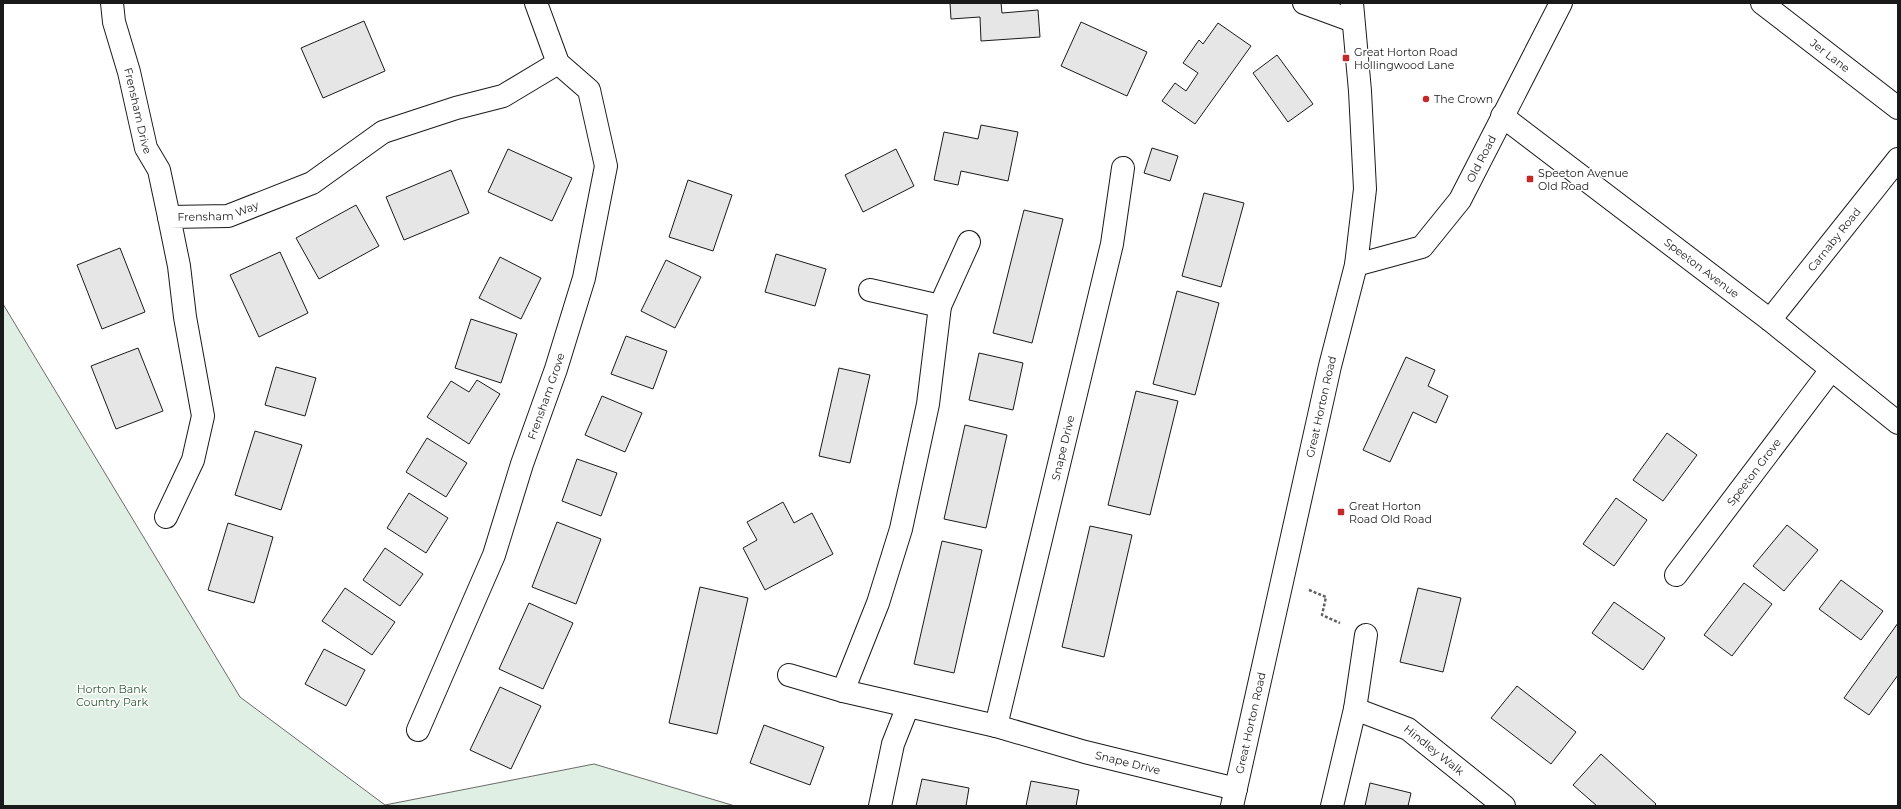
<svg xmlns="http://www.w3.org/2000/svg" width="1901" height="809" viewBox="0 0 1901 809" font-family="Montserrat,sans-serif">
  <style>
    .green { fill: #e0efe3; stroke: #6a6a6a }
    .building { fill: #e6e6e6; stroke: #1a1a1a }
    .lines { fill: none; stroke-linecap: round; stroke-linejoin: round }
    .minor-casing { stroke: #1a1a1a; stroke-width: 24 }
    .major-casing { stroke: #1a1a1a; stroke-width: 24 }
    .path { stroke: #5f5f5f; stroke-width: 2.5; stroke-dasharray: 3 2; stroke-linecap: butt }
    .minor { stroke: #fff; stroke-width: 22 }
    .major { stroke: #fff; stroke-width: 22 }
    .poi-dot { fill: #c62828; stroke: #fff; stroke-width: 1.5 }
    .labels { text-anchor: middle; stroke-width: 3; stroke-linejoin: round; paint-order: stroke }
    .poi-label { font-size: 11px; fill: #1a1a1a; stroke: #fff; text-anchor: start }
    .street-label { font-size: 11px; fill: #1a1a1a; stroke: #fff }
    .park-label { font-size: 11px; fill: #2b5a34; stroke: #fff }
  </style>
  <rect width="100%" height="100%" fill="#fff"/>
  <path class="green" d="M3 304 240 697 385 805 594 764 735 806H3Z"/>
  <path class="building" d="M950 3H1001L1002 13 1038 10 1040 37 981 41 980 17 951 19Z
    M364 21 385 71 323 98 301 48Z
    M1081 22 1147 52 1127 96 1061 66Z
    M1218 23 1251 46 1195 124 1162 101 1175 83 1186 91 1198 73 1183 63 1199 40 1203 44Z
    M1277 55 1313 104 1288 122 1253 73Z
    M981 125 1018 132 1008 181 961 171 958 185 934 180 944 132 978 139Z
    M1152 148 1178 156 1170 181 1144 173Z
    M508 149 572 178 552 221 488 192Z
    M896 149 914 186 863 212 845 175Z
    M451 170 469 213 404 240 386 197Z
    M688 180 732 195 713 251 669 237Z
    M1204 193 1244 203 1221 287 1182 276Z
    M356 205 379 246 319 279 296 238Z
    M1024 210 1063 219 1032 343 993 333Z
    M120 248 145 312 102 329 77 265Z
    M280 252 308 313 259 337 230 275Z
    M776 254 826 269 815 306 765 292Z
    M500 257 541 278 521 319 479 298Z
    M666 260 701 277 675 328 641 311Z
    M1177 291 1219 303 1195 395 1153 384Z
    M471 319 517 334 501 383 455 368Z
    M626 336 667 351 653 389 611 374Z
    M138 348 163 411 116 429 91 366Z
    M979 353 1023 363 1013 410 969 400Z
    M1406 357 1435 370 1428 386 1448 396 1436 423 1413 412 1390 462 1363 450Z
    M276 367 316 378 305 416 265 405Z
    M839 368 870 375 850 463 819 456Z
    M477 380 500 394 469 444 427 417 451 381 469 392Z
    M1136 391 1178 401 1150 515 1108 505Z
    M602 396 642 413 625 452 585 435Z
    M965 425 1007 435 986 528 944 519Z
    M255 431 302 445 281 510 235 495Z
    M1667 433 1697 455 1663 501 1633 480Z
    M427 438 467 463 446 497 406 472Z
    M577 459 617 473 601 516 562 501Z
    M409 493 448 518 426 553 387 528Z
    M1616 498 1647 520 1614 566 1583 544Z
    M783 502 794 523 812 513 833 554 765 590 743 548 757 540 747 522Z
    M557 522 601 539 576 604 532 587Z
    M228 523 273 537 254 603 208 590Z
    M1787 525 1818 550 1784 591 1753 566Z
    M1090 526 1132 535 1104 657 1062 647Z
    M942 541 982 550 954 673 914 664Z
    M385 548 423 574 400 606 363 580Z
    M1841 580 1883 611 1861 640 1819 609Z
    M1744 583 1772 604 1732 656 1704 635Z
    M700 587 748 598 717 734 669 723Z
    M345 588 395 622 372 655 322 621Z
    M1418 588 1461 598 1443 672 1400 662Z
    M1614 602 1665 638 1643 670 1592 633Z
    M529 603 573 623 543 689 499 669Z
    M1898 623V675L1869 715 1844 698Z
    M324 649 365 670 346 706 305 684Z
    M1517 686 1576 732 1551 764 1491 718Z
    M500 687 541 706 511 769 470 750Z
    M764 725 824 747 810 785 750 763Z
    M1601 754 1656 804 1654 806H1597L1573 785Z
    M922 779 969 788 966 806H916Z
    M1031 781 1079 790 1076 806H1026Z
    M1370 783 1411 793 1408 806H1365Z"/>
  <g class="lines">
    <g class="minor-casing">
      <g id="minor">
        <path id="s1" d="M112 3 114 22 129 72 146 148 159 170 169 217"/>
        <path d="M1304 3 1353 21"/>
        <path id="s2" d="M1762 3 1898 108"/>
        <path id="s3" d="M1502 116 1770 320 1898 423"/>
        <path id="s4" d="M1356 265 1422 247 1460 200 1561 3"/>
        <path d="M870 290 940 306"/>
        <path id="s5" d="M1770 320 1898 159"/>
        <path id="s6" d="M166 517 193 460 203 416 185 317 179 266 169 217 228 216 312 183 383 132 456 108 503 96 558 63"/>
        <path id="s7" d="M1676 575 1831 370"/>
        <path id="s8" d="M789 675 843 691 996 726 1085 752 1236 789"/>
        <path d="M843 691 878 603 901 529 928 404 940 306 969 242"/>
        <path id="s9" d="M1355 709 1408 729 1504 806"/>
        <path id="s10" d="M996 726 1112 244 1123 168"/>
        <path id="s11" d="M418 730 494 555 522 464 556 369 584 278 606 166 589 90 558 63 536 3"/>
        <path d="M880 806 893 744 908 706"/>
        <path d="M1332 806 1355 709 1366 635"/>
      </g>
    </g>
    <g class="major-casing">
      <g id="major">
        <path id="s12" d="M1232 806 1330 366 1356 265 1365 189 1360 91 1352 3"/>
      </g>
    </g>
    <path class="path" d="M1309 590 1326 597 1322 615 1340 623"/>
    <use href="#minor" class="minor"/>
    <use href="#major" class="major"/>
  </g>
  <g class="poi-dot">
    <rect x="1342" y="54" width="8" height="8" rx="2"/>
    <circle cx="1426" cy="99" r="4"/>
    <rect x="1526" y="175" width="8" height="8" rx="2"/>
    <rect x="1337" y="508" width="8" height="8" rx="2"/>
  </g>
  <g class="labels">
    <g class="poi-label">
      <text x="1354" y="56">Great Horton Road<tspan x="1354" dy="13">Hollingwood Lane</tspan></text>
      <text x="1434" y="103">The Crown</text>
      <text x="1538" y="177">Speeton Avenue<tspan x="1538" dy="13">Old Road</tspan></text>
      <text x="1349" y="510">Great Horton<tspan x="1349" dy="13">Road Old Road</tspan></text>
    </g>
    <g class="street-label">
      <text dy="4" stroke="none"><textPath href="#s2" startOffset="86">Jer Lane</textPath></text>
      <text dy="4" stroke="none"><textPath href="#s1" startOffset="111">Frensham Drive</textPath></text>
      <text dy="4" stroke="none"><textPath href="#s4" startOffset="175">Old Road</textPath></text>
      <text dy="4" stroke="none"><textPath href="#s6" startOffset="360">Frensham Way</textPath></text>
      <text dy="4" stroke="none"><textPath href="#s5" startOffset="103">Carnaby Road</textPath></text>
      <text dy="4" stroke="none"><textPath href="#s3" startOffset="251">Speeton Avenue</textPath></text>
      <text dy="4" stroke="none"><textPath href="#s11" startOffset="358">Frensham Grove</textPath></text>
      <text dy="4" stroke="none"><textPath href="#s12" startOffset="409">Great Horton Road</textPath></text>
      <text dy="4" stroke="none"><textPath href="#s10" startOffset="286">Snape Drive</textPath></text>
      <text dy="4" stroke="none"><textPath href="#s7" startOffset="129">Speeton Grove</textPath></text>
      <text dy="4" stroke="none"><textPath href="#s12" startOffset="85">Great Horton Road</textPath></text>
      <text dy="4" stroke="none"><textPath href="#s9" startOffset="90">Hindley Walk</textPath></text>
      <text dy="4" stroke="none"><textPath href="#s8" startOffset="350">Snape Drive</textPath></text>
    </g>
    <g class="park-label">
      <text x="112" y="693">Horton Bank<tspan x="112" dy="13">Country Park</tspan></text>
    </g>
  </g>
  <rect width="1901" height="809" fill="none" stroke="#1a1a1a" stroke-width="8"/>
</svg>
